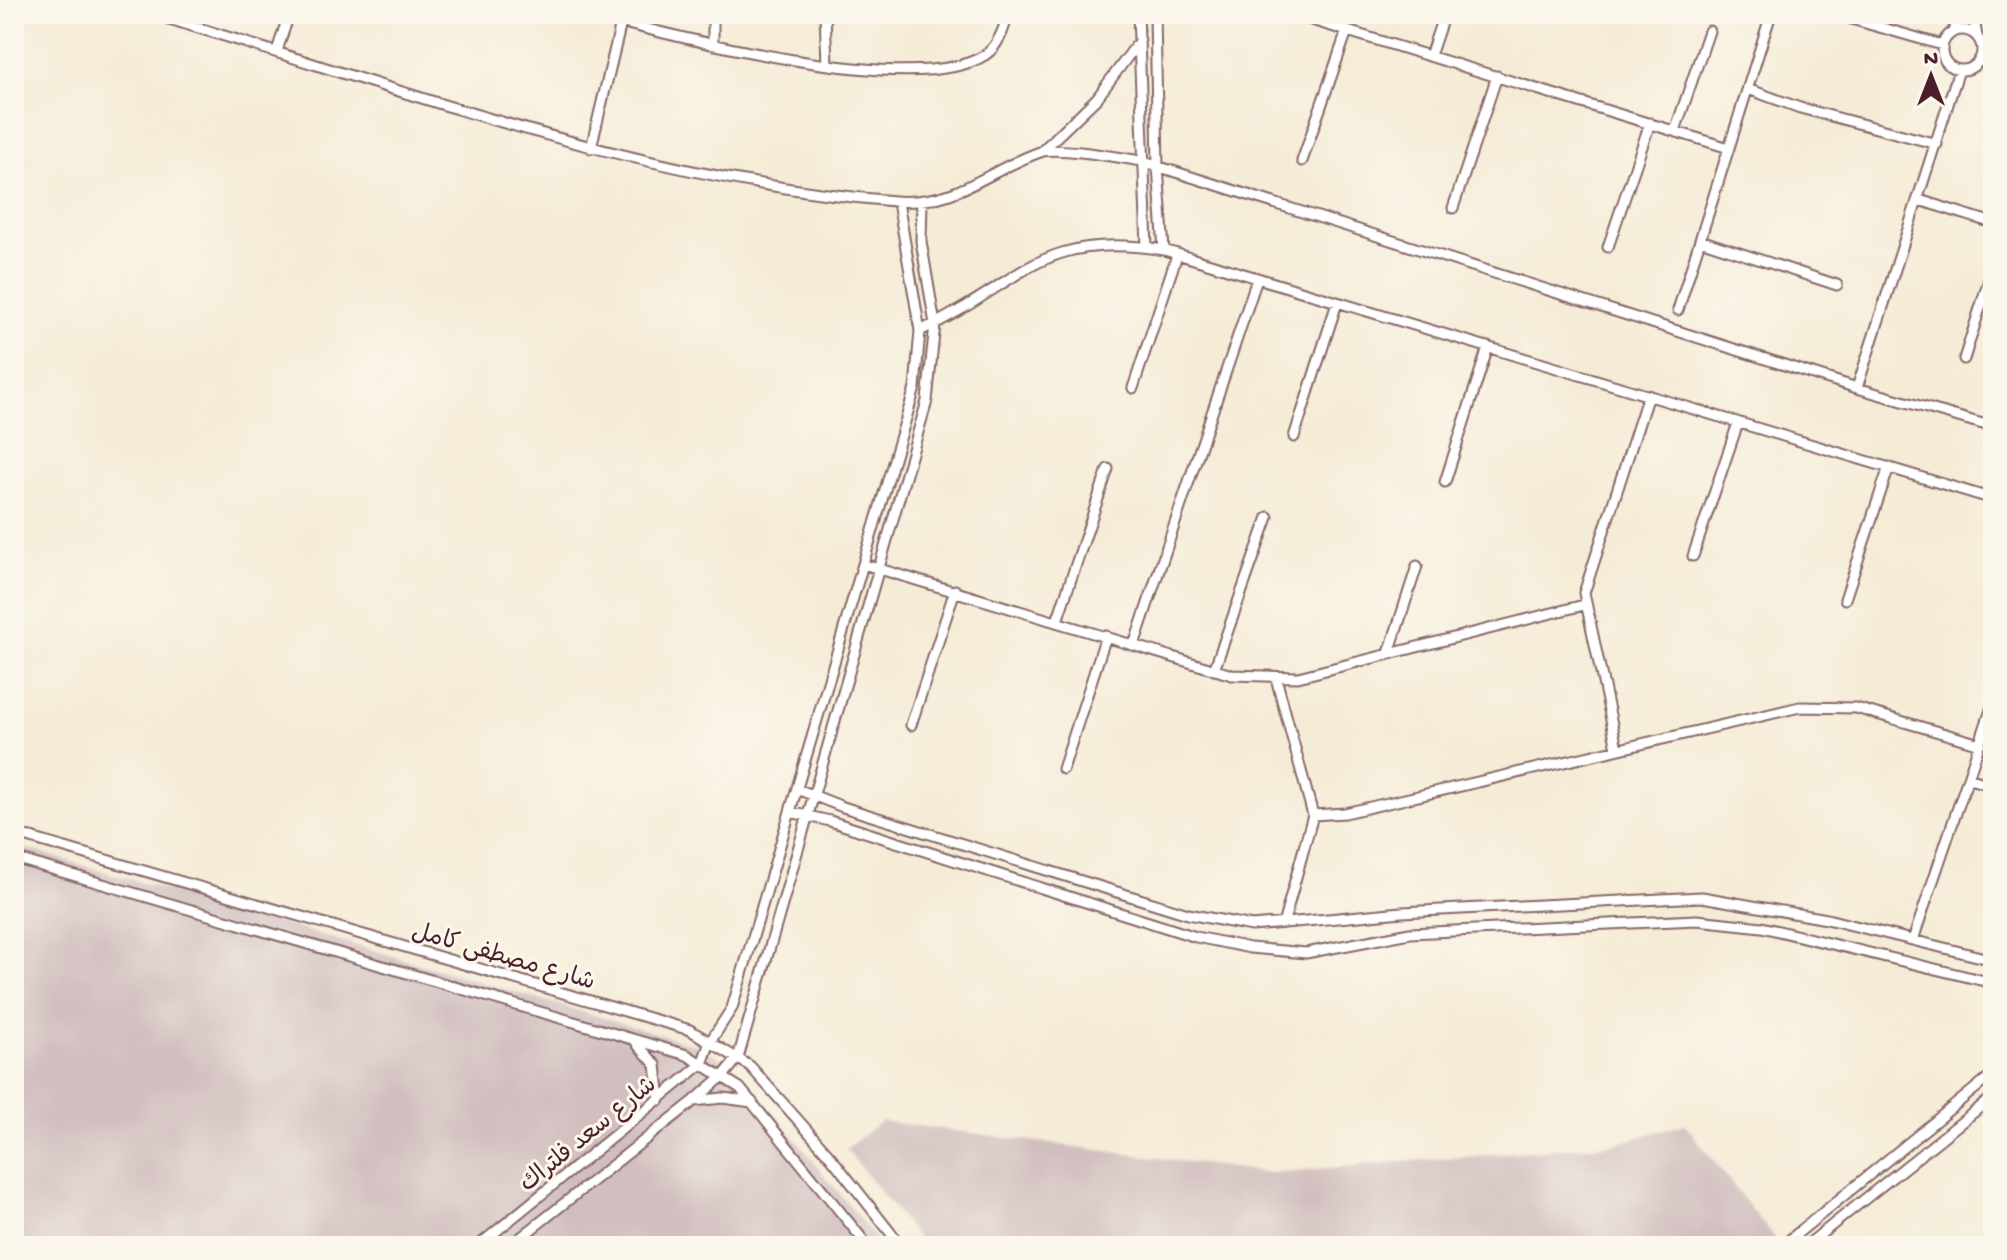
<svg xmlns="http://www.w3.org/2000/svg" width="2007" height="1260" viewBox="0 0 2007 1260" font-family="'Gochi Hand','Playpen Sans Arabic',sans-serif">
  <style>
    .industrial { fill: #d1bfbf }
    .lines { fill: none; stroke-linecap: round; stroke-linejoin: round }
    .minor-casing { stroke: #866767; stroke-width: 13 }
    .minor { stroke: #fff; stroke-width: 9 }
    .labels { text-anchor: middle; stroke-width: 6; stroke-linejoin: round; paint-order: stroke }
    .street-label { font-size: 24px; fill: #4a1f2b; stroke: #fbf7ec }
  </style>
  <rect width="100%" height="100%" fill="#fbf7ec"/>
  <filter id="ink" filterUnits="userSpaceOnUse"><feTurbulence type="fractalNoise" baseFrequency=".0125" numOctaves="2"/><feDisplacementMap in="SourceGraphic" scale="16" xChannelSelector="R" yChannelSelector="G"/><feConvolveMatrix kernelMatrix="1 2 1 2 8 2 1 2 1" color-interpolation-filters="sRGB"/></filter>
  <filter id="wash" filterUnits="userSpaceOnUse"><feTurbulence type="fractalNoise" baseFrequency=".006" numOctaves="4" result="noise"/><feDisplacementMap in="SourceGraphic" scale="32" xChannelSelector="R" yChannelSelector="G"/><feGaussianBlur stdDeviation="1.8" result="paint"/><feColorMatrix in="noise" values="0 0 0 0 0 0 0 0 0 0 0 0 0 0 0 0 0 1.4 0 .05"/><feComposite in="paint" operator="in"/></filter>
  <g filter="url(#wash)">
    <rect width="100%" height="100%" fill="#f5ecd7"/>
    <path class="industrial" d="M14 845 696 1045 728 1062 750 1083 882 1246H14Z
      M881 1121 1270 1173 1614 1144 1685 1124 1779 1244 924 1246 846 1149Z"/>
  </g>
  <g filter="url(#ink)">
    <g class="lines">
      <g class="minor-casing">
        <path id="minor" d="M152 14C396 86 638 181 894 201 956 206 986 171 1040 152 1056 146 1122 158 1141 161L1857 388 1993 427
          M590 14C671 36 915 100 985 55 998 47 1004 29 1008 14
          M713 14V45
          M825 14 827 63
          M1138 14 1147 247
          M1155 14 1158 167 1164 250
          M1292 14 1729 148
          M1834 14 1942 45
          M1973 14 1977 36
          M1942 50a20 20 0 1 1 40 0a20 20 0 1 1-40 0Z
          M1953 32 1958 14
          M277 51 289 14
          M1430 56 1444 14
          M1981 58 1993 62
          M1748 89 1800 108 1937 144
          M1675 131 1709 31
          M591 148 621 23
          M1043 150 1097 98 1140 40
          M1302 161 1347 31
          M1919 200 1993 223
          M1453 208 1497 76
          M1700 240 1837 285
          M1608 247 1650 123
          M1678 310 1771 14
          M920 331C1022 284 1036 230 1164 250L1993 499
          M1964 359 1993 267
          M1133 388 1177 255
          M1857 388 1959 70
          M1294 437 1337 303
          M1445 482 1488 347
          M1693 556 1738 423
          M863 564 1232 675 1298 677 1584 605
          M1845 599 1889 467
          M1057 621 1108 469
          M1134 645 1257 279
          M1389 653 1417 566
          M1214 670 1268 517
          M1276 678 1313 815 1284 921
          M911 725 955 590
          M1617 748 1584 593 1648 395
          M1063 769 1106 636
          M1968 778 1993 786
          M797 789 843 807 1188 914 1252 926 1402 912 1702 897 1827 919 1993 960
          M790 812 830 821 1196 937 1250 948 1306 953 1410 933 1697 920 1762 927 1993 983
          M1313 815 1345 813 1800 707 1856 708 1980 744
          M14 833 690 1030 750 1066 830 1156 901 1246
          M14 858 687 1055 740 1088 868 1246
          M1913 940 1993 704
          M637 1044 656 1065 660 1100
          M694 1101 723 1098 752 1102
          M478 1246 702 1064 710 1042 732 1008 915 388 920 331 898 202
          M510 1246 694 1101 724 1075 738 1058 927 401 935 324 921 241 922 201
          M1782 1246 1993 1074
          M1806 1246 1993 1097"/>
      </g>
      <use href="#minor" class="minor"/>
    </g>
  </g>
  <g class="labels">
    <g class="street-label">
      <text transform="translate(504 955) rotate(16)" y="8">شارع مصطفى كامل</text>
      <text transform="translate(587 1133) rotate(-39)" y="8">شارع سعد فلتراك</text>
    </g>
  </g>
  <rect width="2007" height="1260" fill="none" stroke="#fbf7ec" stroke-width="48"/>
  <g transform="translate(1931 76)" stroke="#fbf7ec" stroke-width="6" paint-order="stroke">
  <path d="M0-6L14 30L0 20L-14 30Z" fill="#4a1f2b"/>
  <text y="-12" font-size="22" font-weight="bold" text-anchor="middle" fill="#4a1f2b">N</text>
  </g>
</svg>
